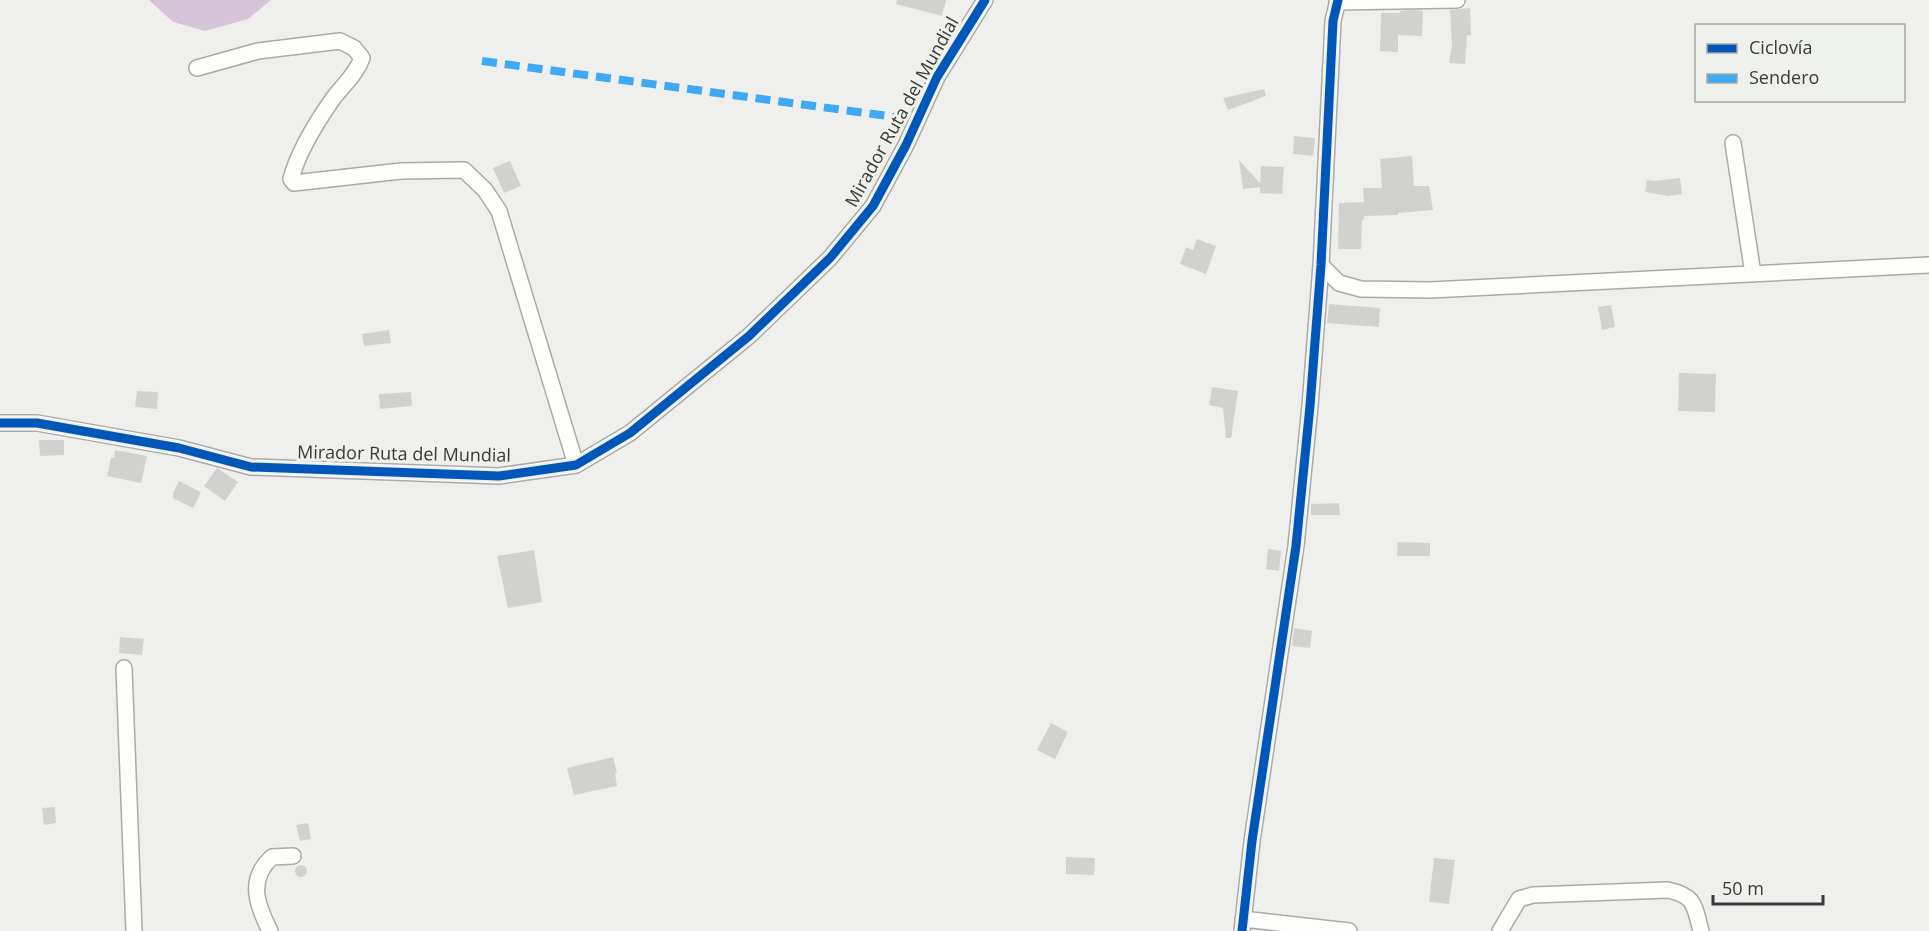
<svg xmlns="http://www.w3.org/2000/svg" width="1929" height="931" viewBox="0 0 1929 931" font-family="'Open Sans',sans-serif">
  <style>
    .water { fill: #d6c5d8 }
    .building { fill: #d1d2d0 }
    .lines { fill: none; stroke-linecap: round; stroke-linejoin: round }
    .minor-casing { stroke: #aaaba9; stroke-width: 18 }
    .minor { stroke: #fdfdfc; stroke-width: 15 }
    .quiet { stroke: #3fa9f5; stroke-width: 8; stroke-dasharray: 15 8; stroke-linecap: butt }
    .cycleway-casing { stroke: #eff1ed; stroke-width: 13 }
    .cycleway { stroke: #0057b8; stroke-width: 9 }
    .labels { text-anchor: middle; stroke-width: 6; stroke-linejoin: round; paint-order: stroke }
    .street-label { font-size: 18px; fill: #393a39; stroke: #eff1ed }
  </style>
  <rect width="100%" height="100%" fill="#eff0ee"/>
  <path class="water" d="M149 0H271L248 19 205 31 173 22Z"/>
  <path class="building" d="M897 0H946L942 16 896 4Z
    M1470 8 1471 35H1467L1465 64 1449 63 1452 45 1450 10Z
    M1413 10 1423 11 1422 36 1398 35V52L1380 51 1381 13H1400V11Z
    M1264 89 1266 96 1228 110 1223 98Z
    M1294 136 1315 138 1313 156 1293 154Z
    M1412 156 1414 186H1429L1433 210 1398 213V215L1364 216V220H1362L1361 249H1338L1339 203 1364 202 1363 188H1382L1380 159Z
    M1239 160 1260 183 1261 166 1284 167 1282 194 1260 193V187L1243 189Z
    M510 161 521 186 504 193 493 168Z
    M1680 178 1682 194 1668 196 1645 192 1647 180 1655 181Z
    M1197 239 1216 246 1206 274 1180 264 1186 247 1193 250Z
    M1329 304 1380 308 1379 327 1327 323Z
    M1611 305 1615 327 1602 330 1598 307Z
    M389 330 391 343 364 346 362 334Z
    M1679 373 1716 374 1715 412 1678 411Z
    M1212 387 1238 391 1231 438H1226L1223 408 1209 405Z
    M137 391 158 392 157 409 135 407Z
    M411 392 412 406 380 409 379 394Z
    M39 440H64V455L40 456Z
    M115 450 147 456 141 483 107 476 111 458H114Z
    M217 468 238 482 225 501 204 486Z
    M179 481 201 492 193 508 173 498V493Z
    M1339 503 1340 515H1311V504Z
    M1398 542 1430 543V556H1397Z
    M1268 549 1281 551 1279 571 1266 569Z
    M534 550 542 602 508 608 497 556Z
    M1294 628 1312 631 1310 648 1292 646Z
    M120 637 144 639 142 655 119 653Z
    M1051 723 1068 732 1055 759 1037 750Z
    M613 757 617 772 615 773 617 786 574 795 567 768Z
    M55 807 56 823 44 825 42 808Z
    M308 823 311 839 300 841 296 825Z
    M1066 857 1095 858 1094 875 1066 874Z
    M1434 858 1455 860 1449 904 1429 902Z
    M295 871a6 6 0 1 1 12 0a6 6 0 1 1-12 0Z"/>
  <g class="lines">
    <g class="minor-casing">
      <path id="minor" d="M1337 2 1457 0
        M197 68 258 51 340 41 354 48 362 58C356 75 342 86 332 100 316 123 298 152 291 179L294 183 401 171 464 170 485 190 499 211 576 465
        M1733 143 1753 274
        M1321 265 1339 283 1361 289 1430 290 1929 265
        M0 423H37L179 448 251 467 499 476 576 465 630 433 749 336 830 258 873 206 906 145 937 77 985 0
        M124 668 134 931
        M1243 919 1349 931
        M270 931C257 905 247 880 272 857L293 856
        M1242 931 1252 841 1296 546 1310 406 1321 265 1333 21 1338 0
        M1500 931 1519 899 1533 895 1668 890C1696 896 1694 906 1701 931"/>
    </g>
    <use href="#minor" class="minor"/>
    <path class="quiet" d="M482 61 917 120"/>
    <g class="cycleway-casing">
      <path id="cycleway" d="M0 423H37L179 448 251 467 499 476 576 465 630 433 749 336 830 258 873 206 906 145 937 77 985 0
        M1242 931 1252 841 1296 546 1310 406 1321 265 1333 21 1338 0"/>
    </g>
    <use href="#cycleway" class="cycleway"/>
  </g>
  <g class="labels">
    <g class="street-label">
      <text transform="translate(902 112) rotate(-61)" y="6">Mirador Ruta del Mundial</text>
      <text transform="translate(404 454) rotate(1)" y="6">Mirador Ruta del Mundial</text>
    </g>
  </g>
  <rect x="1695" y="24" width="210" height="78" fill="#eff1ed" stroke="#a6a8a5" stroke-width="1.5"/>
  <rect x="1707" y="44" width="30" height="9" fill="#0057b8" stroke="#a6a8a5" stroke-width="1.5"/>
  <text x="1749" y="54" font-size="18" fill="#393a39">Ciclovía</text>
  <rect x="1707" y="74" width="30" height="9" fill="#3fa9f5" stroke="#a6a8a5" stroke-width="1.5"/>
  <text x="1749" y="84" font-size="18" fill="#393a39">Sendero</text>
  <path d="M1713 895v9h110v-9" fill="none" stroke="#393a39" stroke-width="3"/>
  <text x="1722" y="895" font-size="18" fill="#393a39" stroke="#eff1ed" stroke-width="4.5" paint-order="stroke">50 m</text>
</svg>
